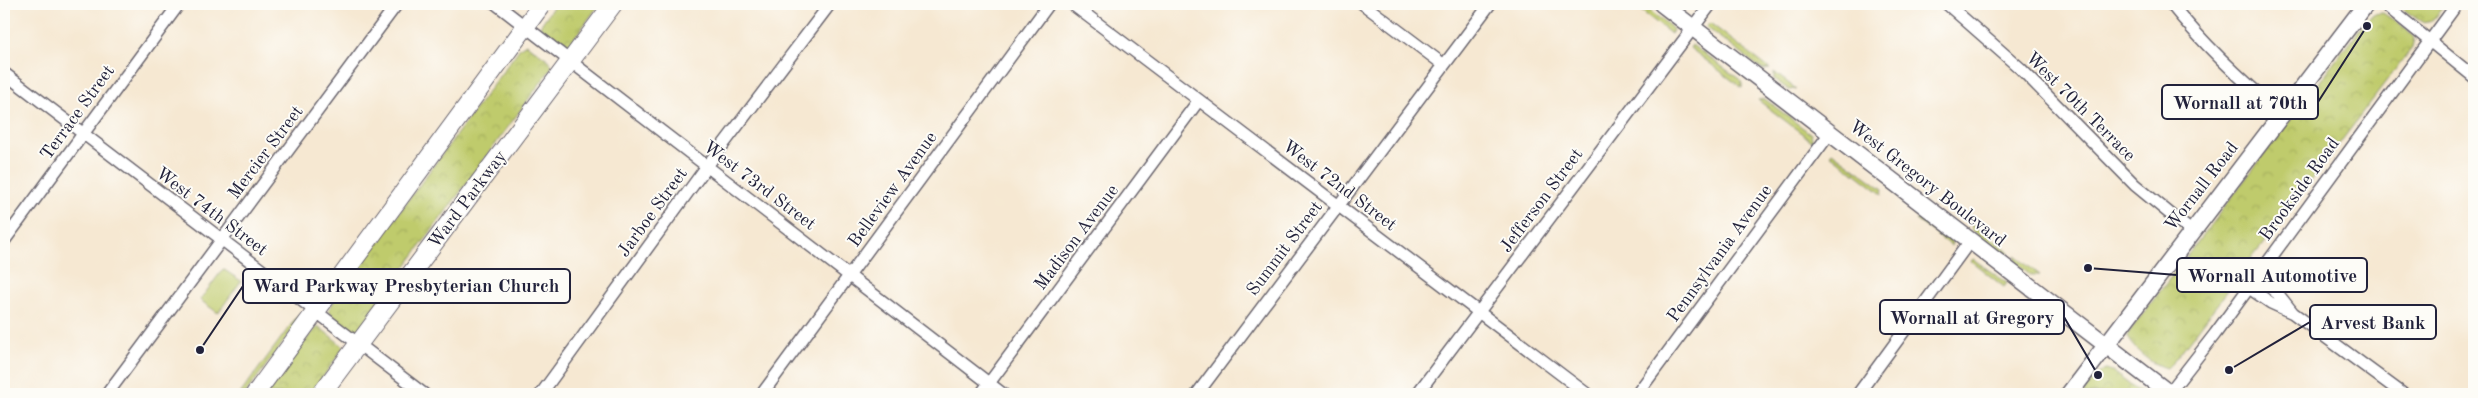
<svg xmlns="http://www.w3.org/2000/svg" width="2478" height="398" viewBox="0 0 2478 398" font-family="'Old Standard TT',serif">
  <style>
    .grass { fill: #bfcb6c; stroke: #707654 }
    .park { fill: url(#park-crowns); stroke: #707654 }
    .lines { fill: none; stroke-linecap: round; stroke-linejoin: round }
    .street-casing { stroke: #6c6770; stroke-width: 14 }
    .secondary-casing { stroke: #6c6770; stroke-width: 19 }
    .primary-casing { stroke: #6c6770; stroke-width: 20 }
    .street { stroke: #fff; stroke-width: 11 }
    .secondary { stroke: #fff; stroke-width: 16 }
    .primary { stroke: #fff; stroke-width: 18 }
    .labels { text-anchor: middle; stroke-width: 4; stroke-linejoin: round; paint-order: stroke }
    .street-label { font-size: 18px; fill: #22223b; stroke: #fdfcf7 }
    .leader { fill: none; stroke: #22223b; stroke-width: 2 }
    .callout-dot { fill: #22223b; stroke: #fdfcf7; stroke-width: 2 }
    .callout { fill: #fdfcf7; stroke: #22223b; stroke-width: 2 }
    .callout-label { font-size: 19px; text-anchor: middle; font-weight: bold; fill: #22223b }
  </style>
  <defs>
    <pattern id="park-crowns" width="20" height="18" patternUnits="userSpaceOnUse" patternTransform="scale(1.25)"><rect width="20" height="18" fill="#bfcb6c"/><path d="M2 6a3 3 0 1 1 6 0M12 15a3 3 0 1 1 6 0" fill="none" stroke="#a4ae5e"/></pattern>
  </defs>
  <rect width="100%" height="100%" fill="#fdfcf7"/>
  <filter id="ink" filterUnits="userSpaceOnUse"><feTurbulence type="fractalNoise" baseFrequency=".02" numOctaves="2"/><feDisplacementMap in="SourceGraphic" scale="10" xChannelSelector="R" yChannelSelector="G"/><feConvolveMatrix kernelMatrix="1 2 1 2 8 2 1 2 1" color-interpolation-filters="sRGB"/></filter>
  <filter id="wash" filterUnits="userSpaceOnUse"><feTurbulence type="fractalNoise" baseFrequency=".0096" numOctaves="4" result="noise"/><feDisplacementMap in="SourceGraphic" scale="20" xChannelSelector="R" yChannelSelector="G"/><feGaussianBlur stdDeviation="1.12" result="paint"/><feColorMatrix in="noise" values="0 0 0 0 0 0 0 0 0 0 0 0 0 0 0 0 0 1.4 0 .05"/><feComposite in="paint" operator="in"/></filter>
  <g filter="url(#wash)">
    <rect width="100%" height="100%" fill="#f6e8d2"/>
    <path class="grass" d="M1642 5 1670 26 1673 30 1671 34 1639 9Z
      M1710 23 1770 69 1763 70 1706 27Z
      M1692 45 1742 81V88L1690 48Z
      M1774 72 1796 89 1789 90 1774 79Z
      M1765 99 1811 134 1813 142 1758 100Z
      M1832 152 1883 189 1882 194 1830 154Z
      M1922 218 1952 241 1951 246 1916 220Z
      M1972 223 2010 252 2004 254 1972 230Z
      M2015 256 2040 275H2030L2016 263Z
      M1973 259 2007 283 2004 287 1971 261Z
      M223 269 241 281 218 313 200 300Z
      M298 315 302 317 245 394H240Z"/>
    <path class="park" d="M555 4H600L571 42 566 46 543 30 540 26Z
      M2395 4H2447L2433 20 2422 22Z
      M2383 13 2407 29 2414 38 2412 48 2174 361 2167 368C2153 366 2133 349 2127 337L2129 332 2365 22 2373 14Z
      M526 44 549 60 552 66 550 70 360 328 356 331C347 329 333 319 329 310L332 304 520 48Z
      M318 326 344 347 311 394H266L313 331Z
      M2106 370 2114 373 2142 394H2082L2099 372Z"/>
  </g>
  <g filter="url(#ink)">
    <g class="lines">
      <g class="street-casing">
        <path id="street" d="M496 4 1003 394
          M1072 4 1587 394
          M1363 4 1444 65
          M1947 4 2021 69 2135 185 2191 231
          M2171 4C2204 45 2241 80 2282 114
          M2384 4 2474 77
          M4 73 424 394
          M4 241 179 4
          M2257 277 2278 294 2293 313 2403 394
          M2249 288 2271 303 2293 313
          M2169 393 2215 334 2457 4
          M107 394 397 4
          M541 394 707 166 830 4
          M762 394 1049 4
          M981 394 1199 100
          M1197 394 1490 4
          M1417 394 1711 4
          M1637 394 1830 133
          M1858 394 1970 241"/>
      </g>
      <g class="secondary-casing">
        <path id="secondary" d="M1662 4 2170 394
          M2069 394 2366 4"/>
      </g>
      <g class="primary-casing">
        <path id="primary" d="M255 394 542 4
          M321 394 613 4"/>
      </g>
      <use href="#street" class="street"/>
      <use href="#secondary" class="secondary"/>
      <use href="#primary" class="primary"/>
    </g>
  </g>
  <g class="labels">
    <g class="street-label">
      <text transform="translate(2081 106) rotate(45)" y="6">West 70th Terrace</text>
      <text transform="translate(77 112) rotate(-54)" y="6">Terrace Street</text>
      <text transform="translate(265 152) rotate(-53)" y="6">Mercier Street</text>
      <text transform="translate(1928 183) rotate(38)" y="6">West Gregory Boulevard</text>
      <text transform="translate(760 185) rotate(37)" y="6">West 73rd Street</text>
      <text transform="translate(1340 185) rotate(37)" y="6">West 72nd Street</text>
      <text transform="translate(2201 186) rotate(-52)" y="6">Wornall Road</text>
      <text transform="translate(892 189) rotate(-54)" y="6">Belleview Avenue</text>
      <text transform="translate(2299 189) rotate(-54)" y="6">Brookside Road</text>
      <text transform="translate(467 199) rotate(-53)" y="6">Ward Parkway</text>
      <text transform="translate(1541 200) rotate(-53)" y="6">Jefferson Street</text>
      <text transform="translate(212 211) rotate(37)" y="6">West 74th Street</text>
      <text transform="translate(652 212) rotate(-54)" y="6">Jarboe Street</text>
      <text transform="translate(1076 237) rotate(-53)" y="6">Madison Avenue</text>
      <text transform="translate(1284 248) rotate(-53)" y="6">Summit Street</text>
      <text transform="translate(1719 253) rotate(-54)" y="6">Pennsylvania Avenue</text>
    </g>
  </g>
  <path class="leader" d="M2367 26L2318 102M2088 268L2177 275M200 350L243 286M2098 375L2064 317M2229 370L2310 322"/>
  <g class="callout-dot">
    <circle cx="2367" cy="26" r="5"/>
    <circle cx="2088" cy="268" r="5"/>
    <circle cx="200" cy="350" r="5"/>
    <circle cx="2098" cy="375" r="5"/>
    <circle cx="2229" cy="370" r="5"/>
  </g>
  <g class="callout">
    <rect x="2162" y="85" width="156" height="34" rx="5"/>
    <rect x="2177" y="258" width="190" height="34" rx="5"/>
    <rect x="243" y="269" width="327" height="34" rx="5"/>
    <rect x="1880" y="300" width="184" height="34" rx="5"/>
    <rect x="2310" y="305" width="126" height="34" rx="5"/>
  </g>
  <g class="callout-label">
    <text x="2240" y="109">Wornall at 70th</text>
    <text x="2272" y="282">Wornall Automotive</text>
    <text x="406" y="292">Ward Parkway Presbyterian Church</text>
    <text x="1972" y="324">Wornall at Gregory</text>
    <text x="2373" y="329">Arvest Bank</text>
  </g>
  <rect width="2478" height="398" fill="none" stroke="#fdfcf7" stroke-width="20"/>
</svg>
